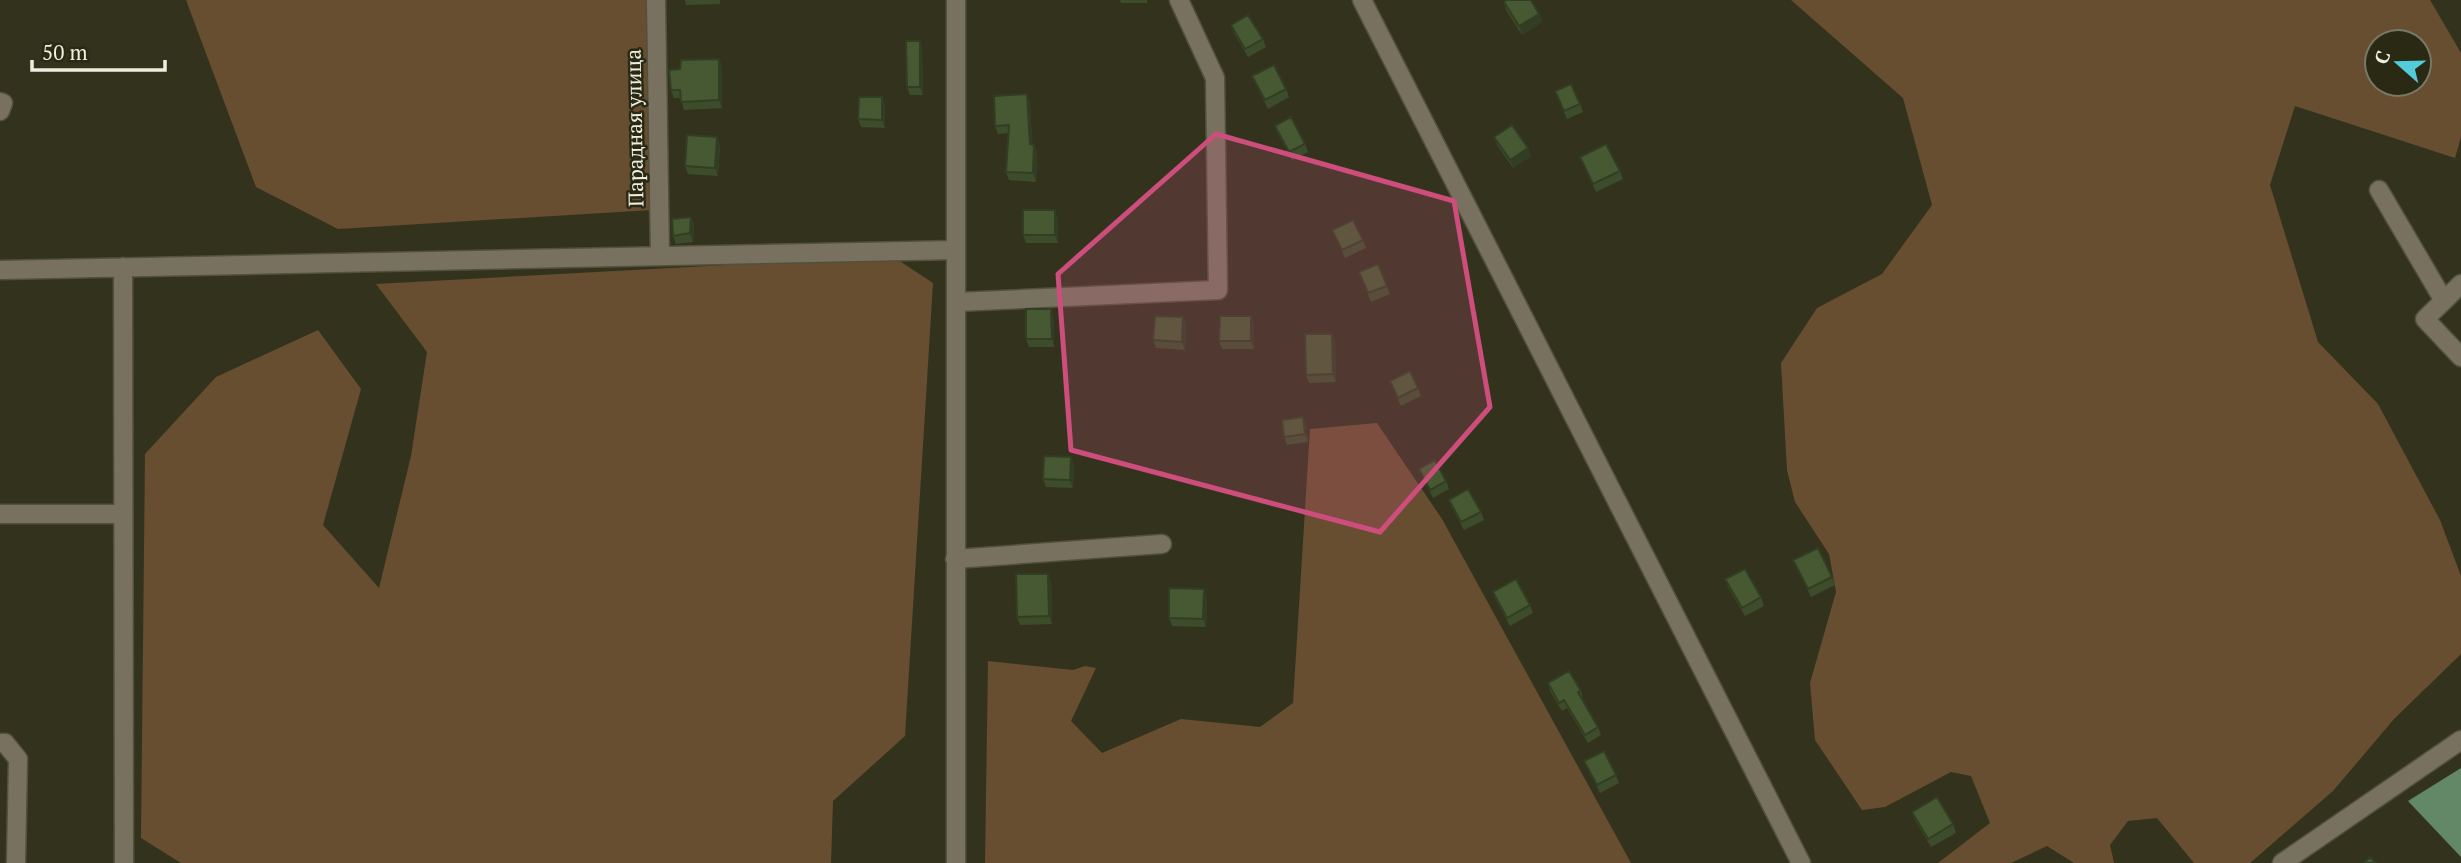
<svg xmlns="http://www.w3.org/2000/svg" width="2461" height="863" viewBox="0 0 2461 863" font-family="'PT Serif',serif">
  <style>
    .green { fill: #684e30; fill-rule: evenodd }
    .water { fill: #638868 }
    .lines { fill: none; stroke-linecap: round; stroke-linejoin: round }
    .minor-casing { stroke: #51513c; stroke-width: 21 }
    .minor { stroke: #79715f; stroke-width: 18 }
    .wall { fill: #3d4d2b }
    .shaded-wall { fill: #323e23 }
    .building { fill: #475932; stroke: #323e23; stroke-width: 2 }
    .marked { fill: #cd4e7c; fill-opacity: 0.2; stroke: #cd4e7c; stroke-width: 5; stroke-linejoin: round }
    .labels { text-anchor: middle; stroke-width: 5; stroke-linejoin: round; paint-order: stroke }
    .street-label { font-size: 21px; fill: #eeeee1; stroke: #292914 }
  </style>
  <rect width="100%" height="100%" fill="#33331d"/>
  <path class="green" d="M186 0H650L668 209 338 229 256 187Z
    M1791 0H2430L2461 53V137L2455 158 2295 106 2270 185 2318 342 2378 404 2440 520 2461 576V654L2394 719 2333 791 2250 863H2194L2157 818 2128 821 2110 845 2114 863H2074L2047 846 2011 863H1938L1990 823 1971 776 1951 772 1885 807 1862 810 1815 740 1810 683 1836 592 1829 554 1795 502 1787 470 1781 363 1817 308 1882 274 1932 205 1903 98ZM2377 42H2419V84H2377Z
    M892 256 933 283 905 736 833 801 831 863H181L141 838 145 454 216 377 318 330 361 389 323 525 379 588 411 456 427 352 376 284Z
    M1377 423 1442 519 1631 863H985L988 661 1073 670 1085 666 1096 668 1071 721 1102 753 1181 719 1260 727 1293 703 1310 429Z"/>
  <path class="water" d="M2461 768V857L2408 801Z"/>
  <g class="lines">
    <g class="minor-casing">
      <path id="minor" d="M656 0 660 256
        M956 0V863
        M1362 0 1801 863
        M0 102 3 103 0 111
        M2379 190 2444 301
        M123 267 124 863
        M0 270 956 250
        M2461 284 2425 319 2461 357
        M957 302 1218 290 1215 78 1179 0
        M0 514H123
        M955 559 1162 544
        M0 743H5L18 759 16 863
        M2282 863 2461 740"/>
    </g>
    <use href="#minor" class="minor"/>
  </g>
  <path class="wall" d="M685 0H720V4L686 5Z
    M1120 0H1147V3H1121Z
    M1504 2 1539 14 1542 22 1522 35 1506 10Z
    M1231 25 1263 39 1266 47 1248 57 1234 33Z
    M920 41 922 49 923 95H910L907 87Z
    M719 59 722 67V108L684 110 681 98H674L671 90 680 69Z
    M1252 76 1286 89 1289 97 1268 109Z
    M1555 91 1580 104 1583 112 1567 119Z
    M882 97 885 106V128L861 127 858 119Z
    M1030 102 1032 144 1034 145 1037 153 1036 182 1009 180 1006 172 1008 133 998 134 995 126Z
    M1275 126 1305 144 1308 152 1292 160 1278 134Z
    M1494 137 1531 156 1513 168 1497 145Z
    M720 145 718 176 688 174 685 166Z
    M1580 157 1620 171 1623 179 1596 192Z
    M691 217 694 225 693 242 676 244 673 236Z
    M1058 219V243H1026L1023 235Z
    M1332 230 1363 240 1366 248 1345 258Z
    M1378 264 1390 294 1371 302 1359 272Z
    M1054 317V347H1029L1026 339Z
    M1183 317 1186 325 1185 350 1156 348 1153 340Z
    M1254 325V349H1222L1219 341Z
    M1332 334 1335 342 1336 382 1309 383 1306 375Z
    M1390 381 1418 388 1421 396 1401 406Z
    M1303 417 1306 425 1308 442 1287 445 1284 437Z
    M1071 457 1074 465 1073 488 1046 487 1043 479Z
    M1419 469 1446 481 1449 489 1433 498Z
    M1449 500 1481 512 1484 520 1464 530 1452 508Z
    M1793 560 1832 577 1835 585 1811 597Z
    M1725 579 1761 597 1764 606 1745 616 1728 587Z
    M1051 582 1052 624 1020 625 1017 617Z
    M1493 592 1530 605 1533 613 1510 626 1496 600Z
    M1207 597 1206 627 1172 626 1169 618Z
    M1548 683 1581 691 1583 699 1582 700 1598 727 1601 735 1588 743 1567 708 1562 711 1550 691Z
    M1584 761 1616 775 1619 783 1600 793Z
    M1912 812 1953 824 1956 833 1931 847 1915 820Z"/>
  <path class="shaded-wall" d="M1539 14 1542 22 1522 35 1519 26Z
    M920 41 922 49 923 95 920 87Z
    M719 59 722 67V108L719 100Z
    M1027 94 1030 102 1033 152 1030 144Z
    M882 97 885 106V128L882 120Z
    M717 137 720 145 718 176 715 168Z
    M1034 145 1037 153 1036 182 1033 173Z
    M1528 148 1531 156 1513 168 1510 160Z
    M1055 210 1058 219V243L1055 235Z
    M691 217 694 225 693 242 690 233Z
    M1051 309 1054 317V347L1052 339Z
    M1251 316 1254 325V349L1251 341Z
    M1183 317 1186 325 1185 350 1182 342Z
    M1332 334 1335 342 1336 382 1333 374Z
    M1303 417 1306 425 1308 442 1305 434Z
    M1071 457 1074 465 1073 488 1070 480Z
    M1048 574 1051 582 1052 624 1049 616Z
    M1204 589 1207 597 1206 627 1203 619Z"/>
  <path class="building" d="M1506 0H1531L1539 14 1519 26 1504 2Z
    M1248 15 1263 39 1245 49 1231 25Z
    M906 41H920V87H907Z
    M719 59V100L681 102 680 90H671L669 70 680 69 681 60Z
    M1274 65 1286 89 1265 100 1252 76Z
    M1571 84 1580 104 1564 111 1555 91Z
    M1027 94 1030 144 1034 145 1033 173 1006 172 1009 125 995 126 994 96Z
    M859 97H882V120L858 119Z
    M1291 117 1305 144 1289 152 1275 126Z
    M1512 125 1528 148 1510 160 1494 137Z
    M687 135 717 137 715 168 685 166Z
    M1606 144 1620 171 1593 184 1580 157Z
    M1023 210H1055V235H1023Z
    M691 217 690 233 673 236 672 219Z
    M1353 220 1363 240 1342 250 1332 230Z
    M1378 264 1387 286 1368 293 1359 272Z
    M1026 309H1051L1052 339H1026Z
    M1155 316 1183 317 1182 342 1153 340Z
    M1220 316H1251V341H1219Z
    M1305 334H1332L1333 374 1306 375Z
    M1410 371 1418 388 1398 398 1390 381Z
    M1303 417 1305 434 1284 437 1282 420Z
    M1044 456 1071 457 1070 480 1043 479Z
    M1435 460 1446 481 1430 490 1419 469Z
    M1468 489 1481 512 1461 522 1449 500Z
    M1818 548 1832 577 1808 589 1793 560Z
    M1745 569 1761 597 1742 608 1725 579Z
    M1016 574H1048L1049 616 1017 617Z
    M1516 579 1530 605 1507 618 1493 592Z
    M1169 588 1204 589 1203 619 1169 618Z
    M1569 671 1581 691 1578 692 1598 727 1585 735 1564 700 1559 703 1548 683Z
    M1604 751 1616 775 1597 785 1584 761Z
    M1937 797 1953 824 1928 839 1912 812Z
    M2370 857 2376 863H2364Z"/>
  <path class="marked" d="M1216 134 1454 201 1490 407 1380 532 1071 450 1058 274Z"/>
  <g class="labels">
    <g class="street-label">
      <text transform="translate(635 128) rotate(-91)" y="7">Парадная улица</text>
    </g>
  </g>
  <g transform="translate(2398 63) rotate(290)"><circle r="33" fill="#292914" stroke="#787866" stroke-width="2"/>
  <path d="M0-5L12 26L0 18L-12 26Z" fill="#53cbdb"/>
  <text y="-10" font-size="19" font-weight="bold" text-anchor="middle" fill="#eeeee1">С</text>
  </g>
  <path d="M32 60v10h133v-10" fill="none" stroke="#eeeee1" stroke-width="3.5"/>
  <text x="42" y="60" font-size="21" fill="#eeeee1" stroke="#292914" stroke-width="5" paint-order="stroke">50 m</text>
</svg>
